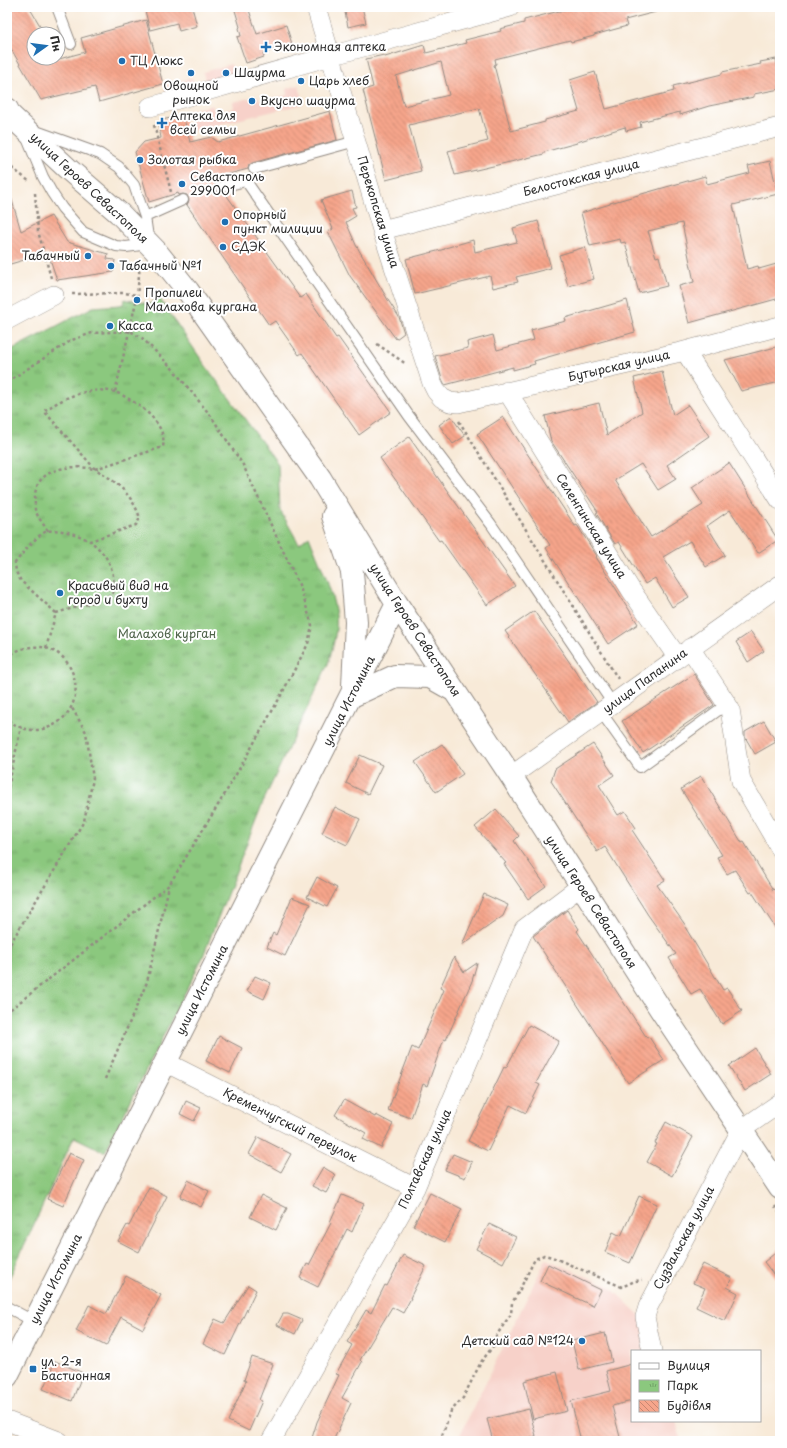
<svg xmlns="http://www.w3.org/2000/svg" width="787" height="1448" viewBox="0 0 787 1448" font-family="'Playpen Sans',sans-serif">
  <style>
    .built { fill: #f7d1c9 }
    .park { fill: url(#park-tufts); stroke: #5b7a54 }
    .building { fill: url(#building-back-hatch); fill-rule: evenodd }
    .lines { fill: none; stroke-linecap: round; stroke-linejoin: round }
    .lane-casing { stroke: #928a82; stroke-width: 12 }
    .street-casing { stroke: #928a82; stroke-width: 20 }
    .secondary-casing { stroke: #928a82; stroke-width: 24 }
    .path { stroke: #928a82; stroke-width: 2.5; stroke-dasharray: 3 3; stroke-linecap: butt }
    .lane { stroke: #fff; stroke-width: 10 }
    .street { stroke: #fff; stroke-width: 19 }
    .secondary { stroke: #fff; stroke-width: 22 }
    .poi-dot { fill: #1f6fb2; stroke: #fff; stroke-width: 1.5 }
    .labels { text-anchor: middle; stroke-width: 4; stroke-linejoin: round; paint-order: stroke }
    .poi-label { font-size: 12px; fill: #2b2b2b; stroke: #fff; text-anchor: start }
    .street-label { font-size: 12px; fill: #2b2b2b; stroke: #fff }
    .park-label { font-size: 12px; fill: #4d6248; stroke: #fff }
  </style>
  <defs>
    <pattern id="park-tufts" width="24" height="20" patternUnits="userSpaceOnUse"><rect width="24" height="20" fill="#8bc87e"/><path d="M3 7l-1-3M5 7V3M7 7l1-3M15 17l-1-3M17 17v-4M19 17l1-3" fill="none" stroke="#72a367"/></pattern>
    <pattern id="building-back-hatch" width="6" height="6" patternUnits="userSpaceOnUse"><rect width="6" height="6" fill="#f6a58b"/><path d="M-1 5l2 2M0 0l6 6M5-1l2 2" fill="none" stroke="#c78772"/></pattern>
  </defs>
  <rect width="100%" height="100%" fill="#fff"/>
  <filter id="ink" filterUnits="userSpaceOnUse"><feTurbulence type="fractalNoise" baseFrequency=".025" numOctaves="2"/><feDisplacementMap in="SourceGraphic" scale="8" xChannelSelector="R" yChannelSelector="G"/><feConvolveMatrix kernelMatrix="1 2 1 2 8 2 1 2 1" color-interpolation-filters="sRGB"/></filter>
  <filter id="wash" filterUnits="userSpaceOnUse"><feTurbulence type="fractalNoise" baseFrequency=".012" numOctaves="4" result="noise"/><feDisplacementMap in="SourceGraphic" scale="16" xChannelSelector="R" yChannelSelector="G"/><feGaussianBlur stdDeviation="0.9" result="paint"/><feColorMatrix in="noise" values="0 0 0 0 0 0 0 0 0 0 0 0 0 0 0 0 0 1.4 0 .05"/><feComposite in="paint" operator="in"/></filter>
  <g filter="url(#wash)">
    <rect width="100%" height="100%" fill="#f8ead8"/>
    <path class="built" d="M231 64 235 79 207 87 203 72Z
      M192 78 196 92 168 100 164 85Z
      M299 85 303 104 192 131 187 111 212 105 215 112 234 108 233 102 258 96 260 101 287 95 286 89Z
      M546 1259 609 1286 655 1330 660 1351H632V1421H676L681 1441H457Z"/>
    <path class="park" d="M157 295 203 362 278 464 280 510 299 544 309 536C319 562 332 587 336 615 338 631 332 649 328 664L263 802 202 959 105 1152 74 1137 7 1283V352L93 307 120 305 123 304 125 299 127 300 151 304Z"/>
    <g id="blocks">
      <path class="building" d="M7 7H29L45 34H34V58H58V57L59 59 85 52 81 38 146 20 163 84 99 102 95 87 41 100 7 42Z
        M144 7H192L197 26 179 31 177 23 150 30Z
        M234 7H248L257 34 286 25 292 44 263 53 264 57 246 63 237 37 241 36 239 28 240 27Z
        M344 7H362L366 23 348 27Z
        M575 7H655L656 12 625 20 627 26 594 35V36L571 42 570 40 495 59 496 64 494 65 511 131 545 122V120L579 111 570 80 595 72 606 109 674 91 673 86 722 74V72L761 64 760 62 776 59 780 80V89L754 94V97L709 106 680 115V112L640 122 641 127 626 131 625 127 577 142V143L544 152V154L455 175 448 151 488 141 479 108 409 125 421 171 386 180 363 90 373 87 366 59 384 55 385 57 424 45 426 53 466 43 465 40 501 31 500 29 524 23V20ZM441 62 449 95 404 106 396 76Z
        M330 111 337 140 252 163 249 165 248 169 214 178 217 182 215 188 219 193H225L300 298 306 294 336 338 338 337 391 412 359 435 302 353 299 355 275 321 269 325 187 205 189 200 187 195 183 194 179 195 178 193 149 202 135 152 144 142 161 138 159 127 162 120 183 115 190 142 211 137 218 142Z
        M770 161 778 194 733 205 747 269 758 266 759 269 780 263V298L689 323 679 286 694 282 682 223 648 231 656 257 659 256 667 286 639 293 625 242 621 243 620 239 590 246 581 213 610 204V203L705 176 707 184 750 173 748 166Z
        M352 191 356 207 352 208 356 216 346 222 356 245 388 300 399 317 404 333 396 339 350 276 328 232 333 229 321 200Z
        M11 197 21 231 51 216 67 242 108 254 107 259 115 260 113 272 57 280 48 253 7 265V198Z
        M538 221 551 268 516 277 518 282 493 288 490 276 415 294 406 259 445 249V248L473 240 475 252 517 242 513 228Z
        M585 247 594 279 568 286 559 255Z
        M627 300 635 332 534 361 535 364 513 370V367L445 385 442 379 435 356 468 348 467 342 493 335 497 350 534 340 531 330 566 321 565 318Z
        M780 346V382L741 391 725 360Z
        M662 371 673 415 688 405 709 436 667 465 676 479 658 490 641 464 615 480 651 537 703 505 692 488 729 463 778 540 758 553 730 510 707 526 725 555 706 567 690 541 663 557 689 597 672 607 655 578 645 584 619 542 615 544 596 513 598 512 551 441 545 416 599 403 607 435 642 412 634 378Z
        M451 416 465 436 453 444 439 425Z
        M503 417 575 526 577 525 597 556 596 557 638 624 608 644 546 548 550 545 477 434Z
        M409 437 515 586 487 605 441 540 439 541 380 458Z
        M534 611 597 702 568 722 505 631Z
        M751 632 764 651 748 662 736 642Z
        M694 674 714 705 643 753 622 721Z
        M764 721 776 742 755 754 745 737V732Z
        M442 744 463 774 436 792 415 762Z
        M593 744 614 775 599 785 618 815 625 811 636 828 632 830 665 880 657 885 686 926 685 927 723 990 727 988 742 1011 722 1024 700 989 691 994 669 958 676 954 648 915 605 847 597 852 551 781 555 769Z
        M360 755 382 765 368 794 346 783Z
        M701 776 742 843 744 842 773 890 774 889 780 898V935L752 892 750 893 735 870 727 874 717 857 722 855 681 789Z
        M335 807 360 819 347 845 322 833Z
        M496 809 519 836 514 841 546 886 528 899 504 864 506 863 475 827Z
        M317 877 337 888 327 907 307 897Z
        M484 894 508 905 503 916 462 945Z
        M292 897 310 904 285 956 267 947 273 933 276 935Z
        M567 910 579 929 577 931 647 1038 649 1037 664 1060 628 1083 533 936Z
        M454 957 464 972 477 963 472 981 446 1040 444 1039 427 1086 423 1084 411 1118 388 1110 412 1047 418 1050 444 990 440 988Z
        M255 976 271 983 264 999 247 991Z
        M529 1025 559 1041 536 1083 540 1085 526 1113 510 1105 488 1151 468 1141 504 1067 506 1068Z
        M219 1036 242 1048 230 1073 206 1061Z
        M755 1048 771 1074 745 1091 729 1066Z
        M344 1100 375 1117 376 1115 393 1124 381 1148 363 1139 366 1133 335 1115Z
        M186 1101 201 1108 194 1121 180 1114Z
        M666 1122 693 1137 672 1176 647 1162 657 1144 655 1143Z
        M258 1137 291 1154 281 1172 249 1154Z
        M69 1153 84 1160 63 1206 47 1199Z
        M453 1154 472 1162 465 1178 445 1170Z
        M323 1167 336 1175 326 1193 312 1186Z
        M188 1180 209 1191 201 1207 180 1197Z
        M149 1187 167 1196 139 1252 118 1241 127 1225 129 1226Z
        M430 1193 462 1209 445 1242 413 1226Z
        M261 1195 287 1208 276 1230 250 1217Z
        M342 1195 364 1204 352 1232 347 1229 318 1287 300 1278 307 1264 309 1265 331 1223 330 1222Z
        M639 1196 657 1204 630 1263 605 1252 613 1232 621 1236Z
        M489 1224 516 1237 503 1263 476 1249Z
        M780 1249V1283L764 1262Z
        M403 1255 426 1266 410 1298H411L403 1313 392 1307 360 1360 362 1362 342 1398 351 1403 333 1441H311L317 1422 339 1375 336 1374 352 1345 347 1342 366 1310 371 1313 385 1285 387 1286Z
        M548 1264 601 1290 593 1306 540 1281Z
        M703 1264 732 1278 727 1287 738 1293 725 1321 696 1307 705 1288 693 1283Z
        M126 1276 161 1295 143 1329 121 1317 106 1346 76 1331 89 1305 106 1314Z
        M248 1285 256 1290 225 1355 203 1344 215 1319 224 1323Z
        M283 1314H288L302 1320 295 1334 277 1325Z
        M605 1333 612 1362 579 1370 572 1341Z
        M252 1357 273 1364 259 1400 262 1401 249 1431 228 1421 246 1381 244 1380Z
        M55 1361 83 1373 72 1401 43 1389Z
        M632 1364V1401L612 1406 621 1441H581L571 1401 611 1391 606 1371Z
        M557 1372 567 1411 533 1419 524 1381Z
        M529 1409 536 1436 527 1438V1441H493L487 1419Z"/>
    </g>
  </g>
  <g filter="url(#ink)">
    <use href="#blocks" fill-opacity="0" stroke="#928a82" stroke-width="1"/>
    <g class="lines">
      <g class="lane-casing">
        <path id="lane" d="M57 7 71 44
          M22 126 100 154 119 167 134 185 145 217 149 244 126 247 116 246 83 232 62 208 52 193 43 177Z
          M254 169 356 141
          M221 187 246 181 409 416 491 524 613 704
          M145 217 183 200
          M601 712 640 767 727 704
          M7 1307 35 1322"/>
      </g>
      <g class="street-casing">
        <path id="street" d="M316 7 382 230 432 383 436 391 442 398 450 402 458 403 685 351 780 326
          M150 107 341 53 510 7
          M382 230 780 127
          M7 320 54 295
          M685 351 780 500
          M507 391 631 590 678 658
          M690 648 730 709 741 781 780 848
          M511 776 780 585
          M165 1062 415 1188
          M652 1351 645 1317 648 1307 741 1130 780 1103
          M7 1421 59 1441
          M271 1441 415 1188 524 929 581 886"/>
      </g>
      <g class="secondary-casing">
        <path id="secondary" d="M7 109 10 115 67 168 119 213 155 250 188 291 320 478 397 604 511 776 661 1010 780 1188
          M333 516 352 572 356 622 353 686
          M352 696 395 676 430 677 453 690
          M7 1376 397 604"/>
      </g>
      <path class="path" d="M154 125 171 192
        M7 164 30 182
        M35 193 38 231 51 278
        M72 294 124 293 137 295
        M137 297 140 264
        M377 344 406 364
        M7 382 72 340 92 333 130 331 142 338 172 368 211 416 243 465 300 587 312 625 308 644 279 699 226 792 169 885 7 1012
        M459 421 618 679
        M95 469 44 411C64 397 90 386 115 392
        M48 531C44 525 39 519 36 512 34 509 35 504 35 500 33 468 70 464 94 469
        M56 613 105 599 113 593C116 570 108 555 90 541L136 525 140 518C132 494 116 481 95 469L163 447C168 423 135 400 115 392L136 302
        M56 613 21 581 16 572 15 563C22 554 37 534 48 531 61 528 79 535 90 541
        M46 648 56 613
        M7 658C16 649 29 646 41 647 51 648 63 655 68 664 95 707 44 751 7 719
        M7 793 21 727
        M7 949 84 821 93 779 86 732 72 708
        M7 1004 10 1009
        M105 1079 147 982 169 886
        M775 1206 780 1214
        M440 1441 451 1411 463 1398 481 1362 497 1341 496 1336 511 1314 512 1303 519 1291 535 1259 544 1255 552 1257 622 1287 635 1281 642 1280"/>
      <use href="#lane" class="lane"/>
      <use href="#street" class="street"/>
      <use href="#secondary" class="secondary"/>
    </g>
  </g>
  <g class="poi-dot">
    <path d="M264 41h4v4h4v4h-4v4h-4v-4h-4v-4h4z"/>
    <circle cx="122" cy="61" r="4"/>
    <circle cx="191" cy="73" r="4"/>
    <circle cx="226" cy="73" r="4"/>
    <circle cx="301" cy="81" r="4"/>
    <circle cx="252" cy="101" r="4"/>
    <path d="M160 117h4v4h4v4h-4v4h-4v-4h-4v-4h4z"/>
    <circle cx="140" cy="160" r="4"/>
    <circle cx="182" cy="184" r="4"/>
    <circle cx="225" cy="222" r="4"/>
    <circle cx="223" cy="247" r="4"/>
    <circle cx="88" cy="256" r="4"/>
    <circle cx="111" cy="266" r="4"/>
    <circle cx="137" cy="300" r="4"/>
    <circle cx="110" cy="326" r="4"/>
    <circle cx="60" cy="593" r="4"/>
    <circle cx="582" cy="1341" r="4"/>
    <rect x="29" y="1365" width="8" height="8" rx="2"/>
  </g>
  <g class="labels">
    <g class="poi-label">
      <text x="274" y="51">Экономная аптека</text>
      <text x="130" y="65">ТЦ Люкс</text>
      <text x="234" y="77">Шаурма</text>
      <text x="309" y="85">Царь хлеб</text>
      <text x="191" y="90" text-anchor="middle">Овощной<tspan x="191" dy="14">рынок</tspan></text>
      <text x="260" y="105">Вкусно шаурма</text>
      <text x="170" y="120">Аптека для<tspan x="170" dy="14">всей семьи</tspan></text>
      <text x="148" y="164">Золотая рыбка</text>
      <text x="190" y="181">Севастополь<tspan x="190" dy="14">299001</tspan></text>
      <text x="233" y="219">Опорный<tspan x="233" dy="14">пункт милиции</tspan></text>
      <text x="231" y="251">СДЭК</text>
      <text x="80" y="260" text-anchor="end">Табачный</text>
      <text x="119" y="270">Табачный №1</text>
      <text x="145" y="297">Пропилеи<tspan x="145" dy="14">Малахова кургана</tspan></text>
      <text x="118" y="330">Касса</text>
      <text x="68" y="590">Красивый вид на<tspan x="68" dy="14">город и бухту</tspan></text>
      <text x="574" y="1345" text-anchor="end">Детский сад №124</text>
      <text x="41" y="1366">ул. 2-я<tspan x="41" dy="14">Бастионная</tspan></text>
    </g>
    <g class="street-label">
      <text transform="translate(581 178) rotate(-14)" y="4">Белостокская улица</text>
      <text transform="translate(89 188) rotate(43)" y="4">улица Героев Севастополя</text>
      <text transform="translate(378 212) rotate(73)" y="4">Перекопская улица</text>
      <text transform="translate(619 366) rotate(-13)" y="4">Бутырская улица</text>
      <text transform="translate(591 526) rotate(58)" y="4">Селенгинская улица</text>
      <text transform="translate(415 630) rotate(57)" y="4">улица Героев Севастополя</text>
      <text transform="translate(645 681) rotate(-36)" y="4">улица Папанина</text>
      <text transform="translate(349 701) rotate(-63)" y="4">улица Истомина</text>
      <text transform="translate(591 902) rotate(57)" y="4">улица Героев Севастополя</text>
      <text transform="translate(202 990) rotate(-63)" y="4">улица Истомина</text>
      <text transform="translate(290 1125) rotate(27)" y="4">Кременчугский переулок</text>
      <text transform="translate(425 1159) rotate(-65)" y="4">Полтавская улица</text>
      <text transform="translate(684 1238) rotate(-62)" y="4">Суздальская улица</text>
      <text transform="translate(56 1279) rotate(-63)" y="4">улица Истомина</text>
    </g>
    <g class="park-label">
      <text x="167" y="638">Малахов курган</text>
    </g>
  </g>
  <rect width="787" height="1448" fill="none" stroke="#fff" stroke-width="24"/>
  <rect x="631" y="1350" width="130" height="72" fill="#ffffff" stroke="#aaaaaa"/>
  <rect x="639" y="1363" width="20" height="6" fill="#ffffff" stroke="#aaaaaa"/>
  <text x="667" y="1370" font-size="12" fill="#2b2b2b">Вулиця</text>
  <rect x="639" y="1380" width="20" height="12" fill="url(#park-tufts)" stroke="#aaaaaa"/>
  <text x="667" y="1390" font-size="12" fill="#2b2b2b">Парк</text>
  <rect x="639" y="1400" width="20" height="12" fill="url(#building-back-hatch)" stroke="#aaaaaa"/>
  <text x="667" y="1410" font-size="12" fill="#2b2b2b">Будівля</text>
  <g transform="translate(46 46) rotate(76)"><circle r="19" fill="#ffffff" stroke="#aaaaaa"/>
  <path d="M0-3L7 15L0 10L-7 15Z" fill="#1f6fb2"/>
  <text y="-6" font-size="11" font-weight="bold" text-anchor="middle" fill="#2b2b2b">Пн</text>
  </g>
</svg>
